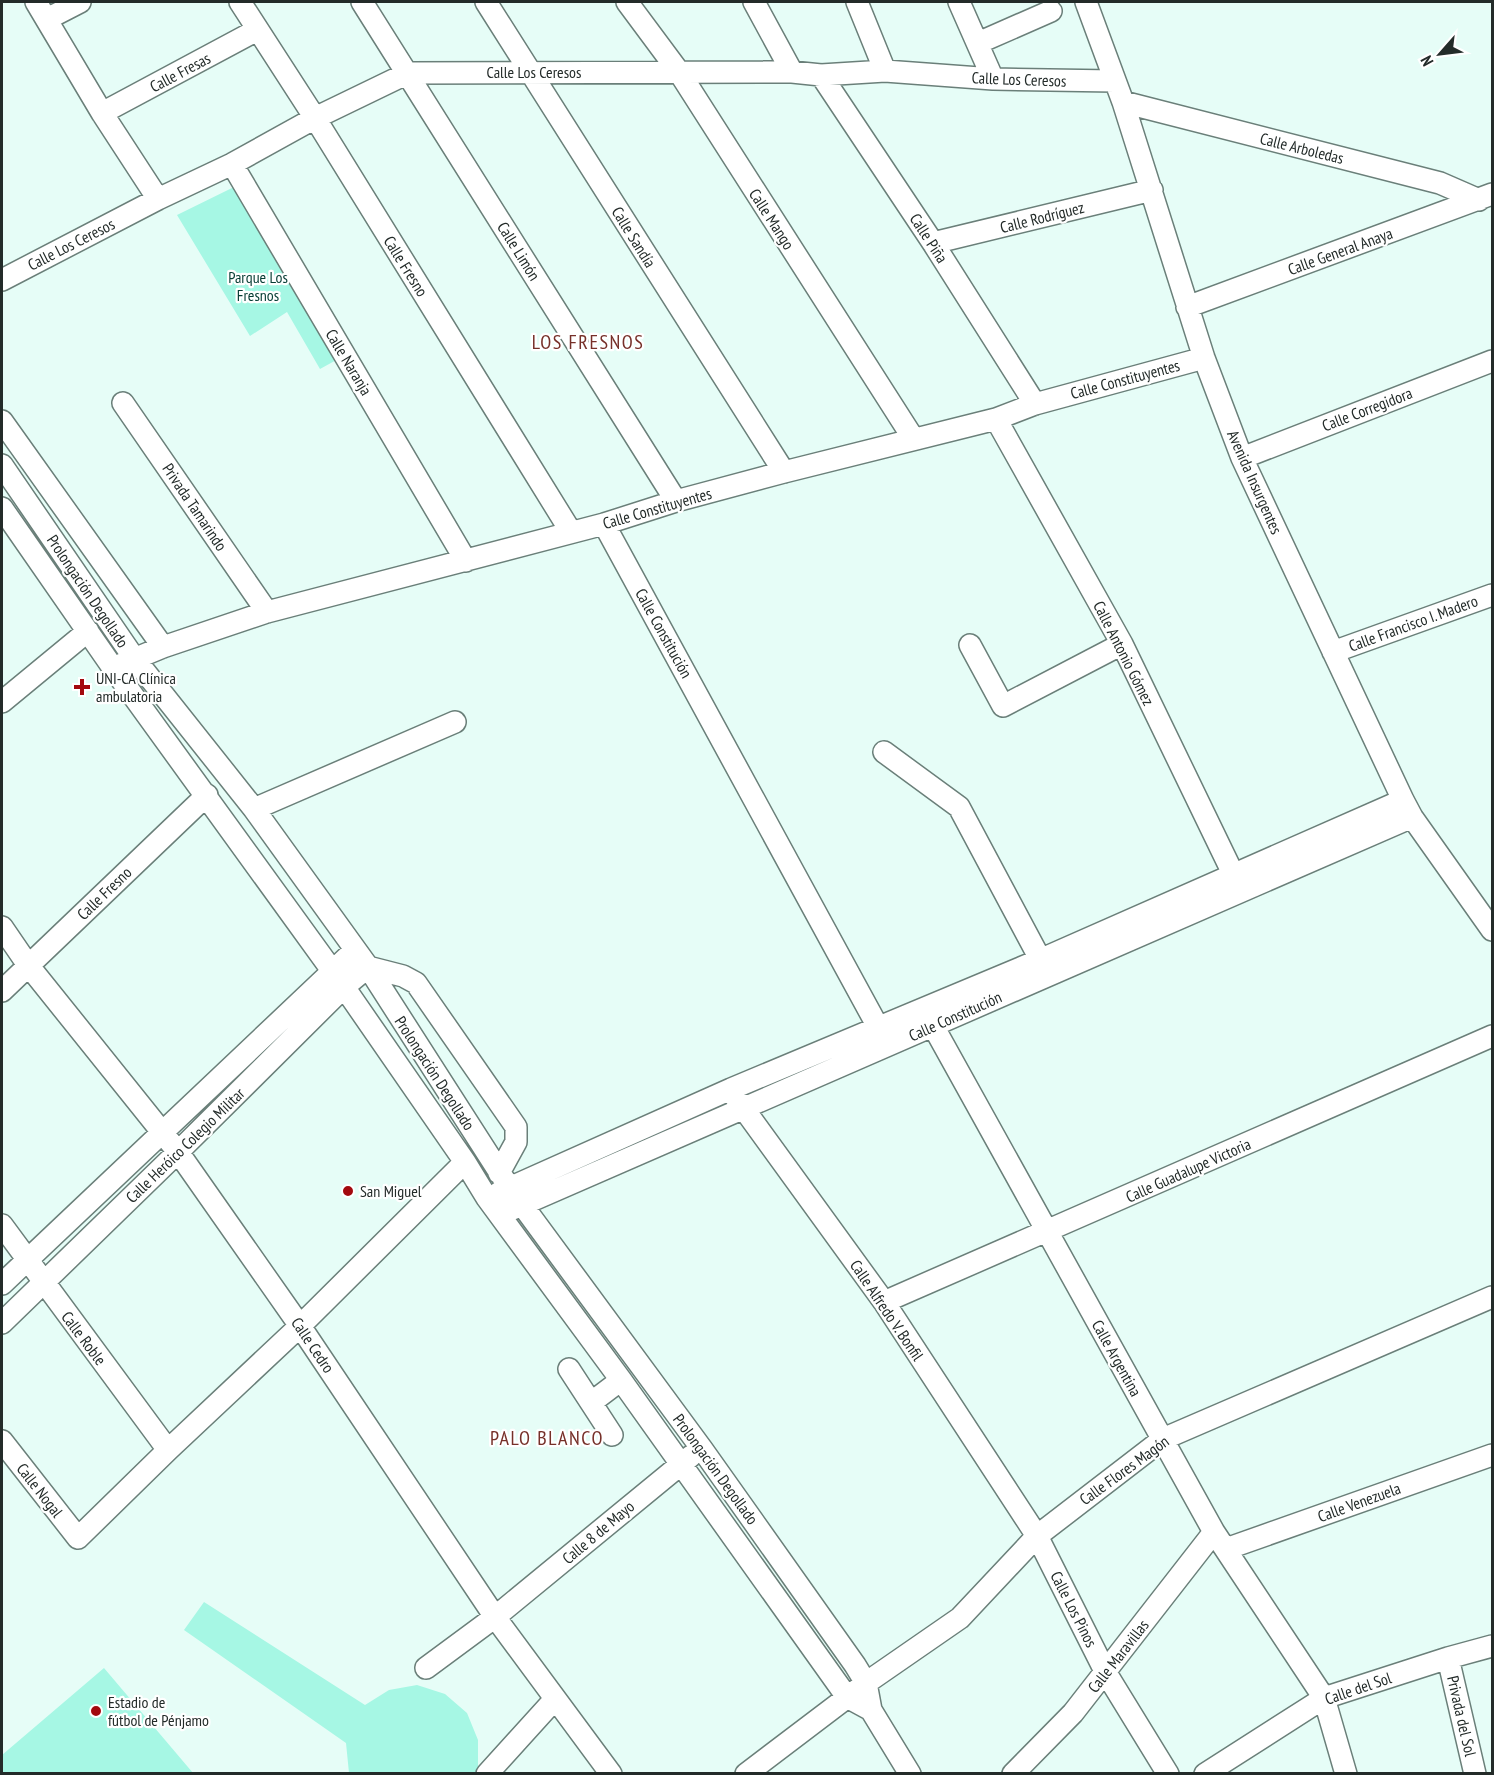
<svg xmlns="http://www.w3.org/2000/svg" width="1494" height="1775" viewBox="0 0 1494 1775" font-family="'PT Sans Narrow',sans-serif">
  <style>
    .green { fill: #a6f7e4 }
    .lines { fill: none; stroke-linecap: round; stroke-linejoin: round }
    .minor-casing { stroke: #6a7f79; stroke-width: 24 }
    .minor { stroke: #fff; stroke-width: 21 }
    .poi-dot { fill: #a3090e; stroke: #fff; stroke-width: 2 }
    .labels { text-anchor: middle; stroke-width: 4.5; stroke-linejoin: round; paint-order: stroke }
    .street-label { font-size: 16px; fill: #232b29; stroke: #fff }
    .park-label { font-size: 16px; fill: #053c33; stroke: #fff }
    .poi-label { font-size: 16px; fill: #232b29; stroke: #fff; text-anchor: start }
    .quarter-label { font-size: 20px; letter-spacing: 1.5px; fill: #763029; stroke: #fff }
  </style>
  <rect width="100%" height="100%" fill="#e6fdf7"/>
  <path class="green" d="M236 186 340 358 320 369 287 312 250 336 177 215Z
    M204 1602 365 1705 389 1690 417 1685 445 1694 467 1713 478 1740V1768L475 1773H349L346 1743 184 1630Z
    M104 1668 193 1773H2V1755Z"/>
  <g class="lines">
    <g class="minor-casing">
      <path id="minor" d="M36 2 102 113 158 199
        M240 2 315 118 571 532
        M362 2 676 501
        M486 2 784 472
        M627 2 679 72 913 438
        M754 2 792 72
        M857 2 885 71
        M959 2 993 79
        M1086 2 1123 102 1204 358 1242 458 1403 800 1412 817 1492 930
        M47 19 80 2
        M978 43 1051 11
        M821 75 933 243 1035 404
        M1123 102 1440 183 1479 200
        M102 113 257 30
        M232 164 466 561
        M933 243 1152 190
        M2 280 158 199 232 164 315 118 408 73 792 72 821 75 885 71 993 79 1115 81
        M1187 307 1492 194
        M123 403 267 612
        M996 419 1122 644 1239 886
        M2 421 163 647
        M1242 458 1492 361
        M2 465 134 658 254 809 368 967 509 1187 702 1449 855 1665 866 1683 871 1710 910 1774
        M2 508 113 668 344 987 465 1162 487 1198 621 1380 847 1697 871 1710
        M604 524 878 1027
        M970 645 1003 706 1122 644
        M1333 652 1492 595
        M122 664 163 647 267 612 604 524 676 501 784 472 996 419 1035 404 1204 358
        M2 702 88 631
        M884 752 959 807 1047 972
        M254 809 455 722
        M2 927 28 965 178 1152 300 1326 495 1617 611 1774
        M2 991 207 795
        M927 1015 1214 1532 1324 1698 1346 1774
        M736 1098 884 1302 1037 1536 1106 1673 1168 1774
        M498 1193 731 1089 1042 959 1403 800
        M510 1210 1412 817
        M2 1225 168 1450
        M2 1284 355 950
        M884 1302 1492 1036
        M2 1323 178 1152 344 987 368 967 403 976 416 983 516 1127V1142L499 1173
        M569 1369 612 1435
        M592 1402 621 1380
        M2 1441 78 1538 168 1450 300 1326 465 1162
        M1226 1549 1492 1455
        M1448 1658 1475 1774
        M426 1668 495 1617 691 1456
        M487 1774 555 1699
        M746 1774 866 1683 960 1618 1037 1536 1163 1439 1492 1297
        M1013 1774 1073 1713 1214 1532
        M1205 1774 1324 1698 1448 1658 1492 1646"/>
    </g>
    <use href="#minor" class="minor"/>
  </g>
  <g class="poi-dot">
    <path d="M79 678h6v6h6v6h-6v6h-6v-6h-6v-6h6z"/>
    <circle cx="348" cy="1191" r="6"/>
    <circle cx="96" cy="1711" r="6"/>
  </g>
  <g class="labels">
    <g class="street-label">
      <text transform="translate(180 72) rotate(-28)" y="6">Calle Fresas</text>
      <text x="534" y="78">Calle Los Ceresos</text>
      <text transform="translate(1019 79) rotate(2)" y="6">Calle Los Ceresos</text>
      <text transform="translate(1302 148) rotate(14)" y="6">Calle Arboledas</text>
      <text transform="translate(1042 217) rotate(-14)" y="6">Calle Rodríguez</text>
      <text transform="translate(772 219) rotate(57)" y="6">Calle Mango</text>
      <text transform="translate(634 237) rotate(58)" y="6">Calle Sandía</text>
      <text transform="translate(929 238) rotate(57)" y="6">Calle Piña</text>
      <text transform="translate(71 244) rotate(-27)" y="6">Calle Los Ceresos</text>
      <text transform="translate(519 251) rotate(58)" y="6">Calle Limón</text>
      <text transform="translate(1340 251) rotate(-20)" y="6">Calle General Anaya</text>
      <text transform="translate(406 266) rotate(58)" y="6">Calle Fresno</text>
      <text transform="translate(349 362) rotate(59)" y="6">Calle Naranja</text>
      <text transform="translate(1125 379) rotate(-15)" y="6">Calle Constituyentes</text>
      <text transform="translate(1367 409) rotate(-21)" y="6">Calle Corregidora</text>
      <text transform="translate(1255 482) rotate(66)" y="6">Avenida Insurgentes</text>
      <text transform="translate(195 507) rotate(56)" y="6">Privada Tamarindo</text>
      <text transform="translate(657 508) rotate(-16)" y="6">Calle Constituyentes</text>
      <text transform="translate(88 591) rotate(56)" y="6">Prolongación Degollado</text>
      <text transform="translate(1413 623) rotate(-20)" y="6">Calle Francisco I. Madero</text>
      <text transform="translate(664 633) rotate(61)" y="6">Calle Constitución</text>
      <text transform="translate(1124 653) rotate(63)" y="6">Calle Antonio Gómez</text>
      <text transform="translate(104 893) rotate(-44)" y="6">Calle Fresno</text>
      <text transform="translate(955 1016) rotate(-24)" y="6">Calle Constitución</text>
      <text transform="translate(435 1073) rotate(57)" y="6">Prolongación Degollado</text>
      <text transform="translate(185 1145) rotate(-44)" y="6">Calle Heróico Colegio Militar</text>
      <text transform="translate(1188 1170) rotate(-24)" y="6">Calle Guadalupe Victoria</text>
      <text transform="translate(887 1310) rotate(56)" y="6">Calle Alfredo V. Bonfil</text>
      <text transform="translate(84 1338) rotate(53)" y="6">Calle Roble</text>
      <text transform="translate(313 1345) rotate(56)" y="6">Calle Cedro</text>
      <text transform="translate(1117 1358) rotate(61)" y="6">Calle Argentina</text>
      <text transform="translate(716 1469) rotate(54)" y="6">Prolongación Degollado</text>
      <text transform="translate(1124 1470) rotate(-36)" y="6">Calle Flores Magón</text>
      <text transform="translate(40 1490) rotate(52)" y="6">Calle Nogal</text>
      <text transform="translate(1359 1502) rotate(-20)" y="6">Calle Venezuela</text>
      <text transform="translate(598 1532) rotate(-40)" y="6">Calle 8 de Mayo</text>
      <text transform="translate(1074 1609) rotate(63)" y="6">Calle Los Pinos</text>
      <text transform="translate(1118 1656) rotate(-52)" y="6">Calle Maravillas</text>
      <text transform="translate(1358 1688) rotate(-19)" y="6">Calle del Sol</text>
      <text transform="translate(1462 1716) rotate(77)" y="6">Privada del Sol</text>
    </g>
    <g class="park-label">
      <text x="258" y="283">Parque Los<tspan x="258" dy="18">Fresnos</tspan></text>
    </g>
    <g class="poi-label">
      <text x="96" y="684">UNI-CA Clínica<tspan x="96" dy="18">ambulatoria</tspan></text>
      <text x="360" y="1197">San Miguel</text>
      <text x="108" y="1708">Estadio de<tspan x="108" dy="18">fútbol de Pénjamo</tspan></text>
    </g>
    <g class="quarter-label">
      <text x="588" y="349">LOS FRESNOS</text>
      <text x="547" y="1445">PALO BLANCO</text>
    </g>
  </g>
  <rect width="1494" height="1775" fill="none" stroke="#232b29" stroke-width="6"/>
  <g transform="translate(1440 54) rotate(242)" stroke="#ffffff" stroke-width="4.5" paint-order="stroke">
  <path d="M0-4.5L10 22L0 15L-10 22Z" fill="#232b29"/>
  <text y="-9" font-size="16" font-weight="bold" text-anchor="middle" fill="#232b29">N</text>
  </g>
</svg>
